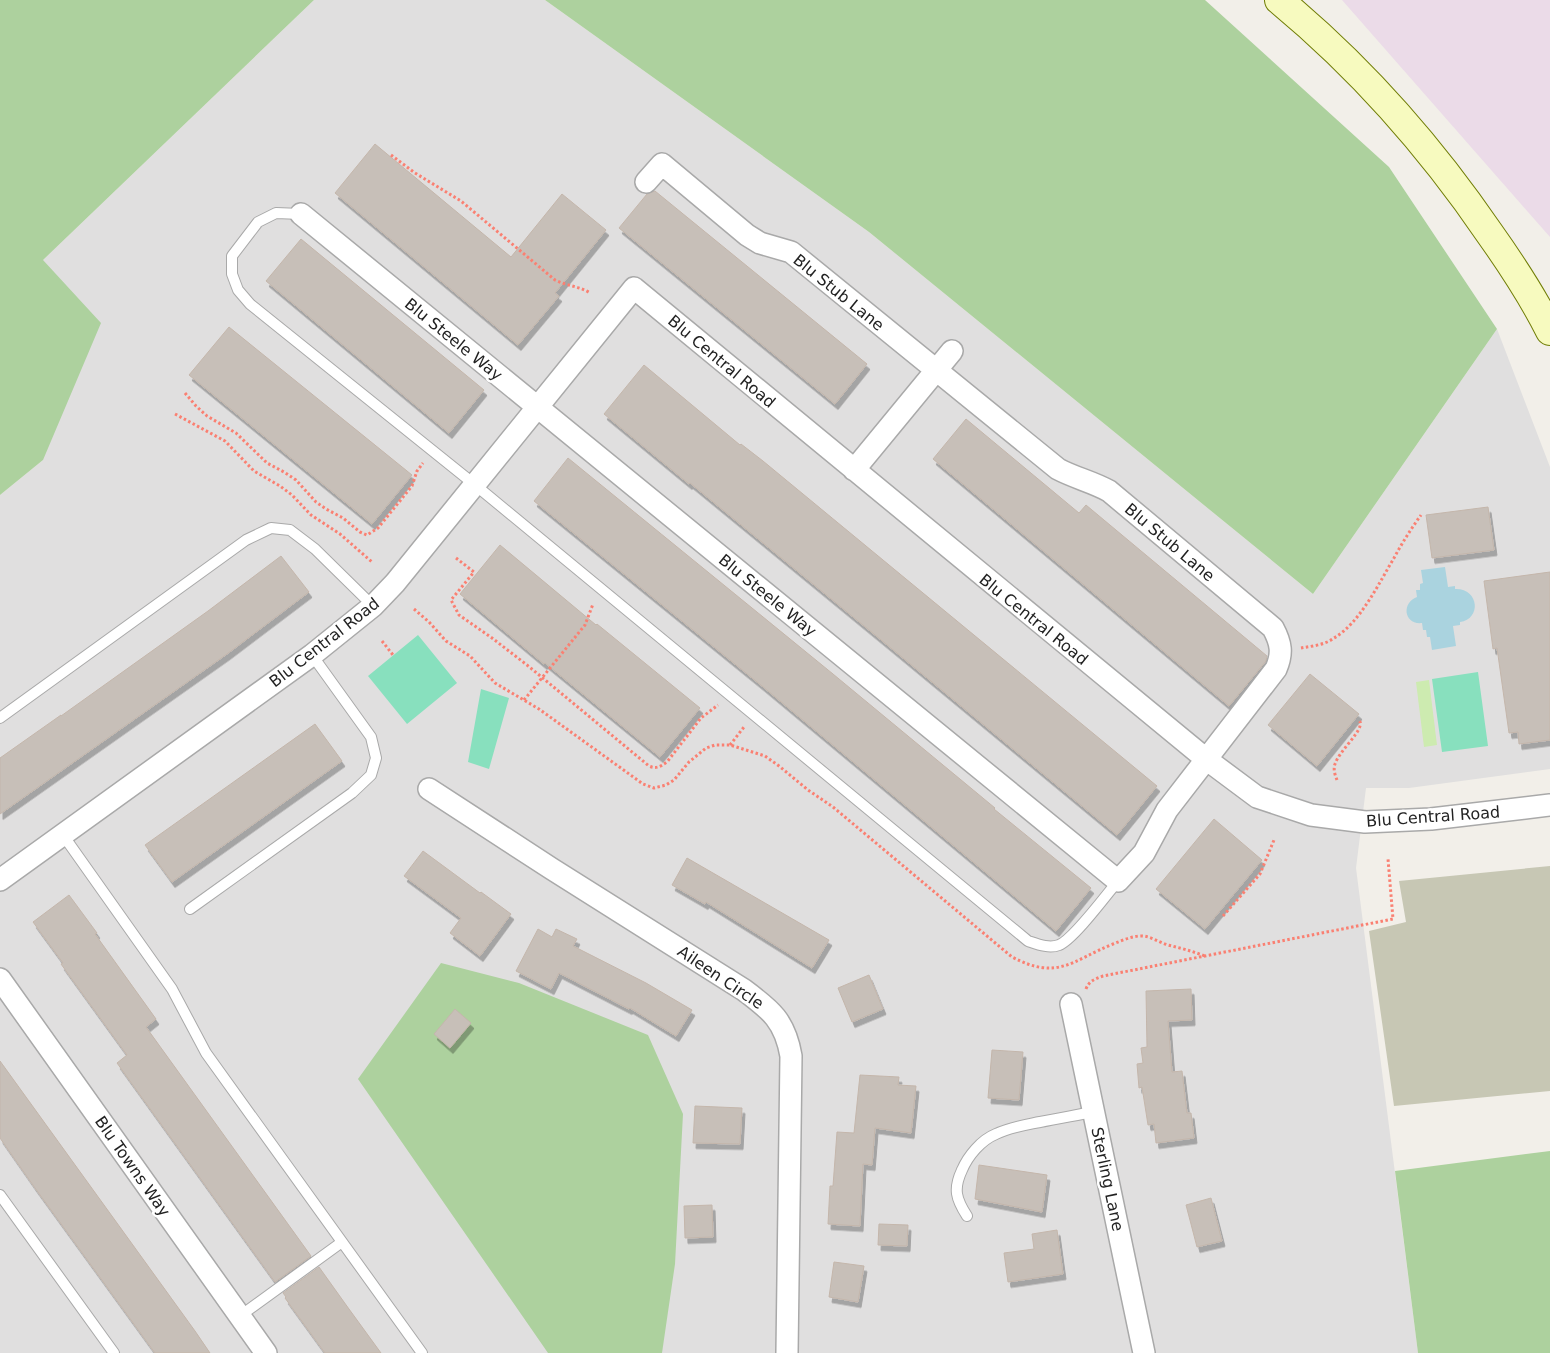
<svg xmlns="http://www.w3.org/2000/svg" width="1550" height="1353" viewBox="0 0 1550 1353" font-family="'DejaVu Sans',sans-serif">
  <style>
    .residential { fill: #e0dfdf }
    .industrial { fill: #ebdbe8 }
    .construction { fill: #c7c7b4 }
    .grass { fill: #cdebb0 }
    .forest { fill: #add19e }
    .pitch { fill: #88e0be }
    .water { fill: #aad3df }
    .building { fill: #c7bfb8; stroke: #c4b6ab; filter: url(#shadow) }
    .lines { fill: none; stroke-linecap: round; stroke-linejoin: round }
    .service-casing { stroke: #a9a9a9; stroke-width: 12 }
    .minor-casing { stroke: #a9a9a9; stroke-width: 24 }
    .secondary-casing { stroke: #707d05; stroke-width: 30 }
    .path { stroke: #fa8072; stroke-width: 3; stroke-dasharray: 2.5 2.5; stroke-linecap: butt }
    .service { stroke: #fff; stroke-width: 10 }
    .minor { stroke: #fff; stroke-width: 21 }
    .secondary { stroke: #f7fabf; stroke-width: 28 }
    .labels { text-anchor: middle; stroke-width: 5; stroke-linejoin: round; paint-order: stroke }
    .street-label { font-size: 16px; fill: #222; stroke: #fff }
  </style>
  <defs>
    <filter id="shadow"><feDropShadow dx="3" dy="5.5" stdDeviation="0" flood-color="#0004"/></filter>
  </defs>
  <rect width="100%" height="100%" fill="#f2efe9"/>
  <path class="residential" d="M314 0H545L869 232 1313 594 1497 329 1550 467V769L1409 788H1366L1356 868 1418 1353H0V495L43 460 42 261Z"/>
  <path class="industrial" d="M1342 0H1550V237Z"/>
  <path class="construction" d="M1550 866V1091L1394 1106 1369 931 1406 922 1399 881Z"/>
  <path class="grass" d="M1429 680 1437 745 1424 747 1416 682Z"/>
  <path class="forest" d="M0 0H314L43 260 101 323 43 460 0 495Z
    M545 0H1205L1389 167 1497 329 1313 594 869 232Z
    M441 963 519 983 648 1035 683 1114 675 1264 662 1353H548L358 1079Z
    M1550 1151V1353H1418L1395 1171Z"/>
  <path class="pitch" d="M418 635 457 683 407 724 368 676Z
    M1478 672 1488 746 1442 752 1432 679Z
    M481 689 509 698 489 769 468 762Z"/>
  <path class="water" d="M1445 567 1448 587 1455 586V589C1479 588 1482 619 1460 622V625L1453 626 1456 646 1432 650 1430 637H1427L1426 630H1423L1422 623C1404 625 1401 603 1417 597L1416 590H1420V584L1423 583 1421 570Z"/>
  <path class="building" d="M375 144 511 257 562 194 606 230 555 293 559 296 518 345 335 193Z
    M655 191 867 364 835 404 619 228 647 194Z
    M301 239 484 390 449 433 266 281Z
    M229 327 412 475 372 524 189 375Z
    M644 365 740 445 741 444 763 461 1157 786 1117 835 886 644 690 483 689 484 604 414Z
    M966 419 1079 513 1086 505 1267 656 1266 661 1229 706 933 459Z
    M568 458 833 674 995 808 994 809 1091 888 1056 931 762 686 534 501Z
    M1488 507 1494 550 1432 558 1426 515Z
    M500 545 596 625 597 624 700 708 660 757 545 663 544 664 460 594Z
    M281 556 309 592 227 654 0 814V758L61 715V716L208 611Z
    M1550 572V740L1519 744 1518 732 1509 733 1497 648 1493 649 1484 581Z
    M1310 674 1359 714 1317 766 1268 725Z
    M315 724 342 761 172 882 145 845Z
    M1214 819 1262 860 1205 929 1156 889Z
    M423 851 480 893 481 892 511 914 480 956 450 933 461 918 404 876Z
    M687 858 829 940 812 968 706 902 705 904 672 885Z
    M69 895 97 933 95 934 156 1019 146 1027 311 1256 275 1282 117 1063 127 1055 61 964 63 963 33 922Z
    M538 929 552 937 556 929 577 939 573 946 646 983 692 1010 676 1036 630 1008 629 1009 559 973 551 989 516 971Z
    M869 975 883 1009 852 1022 838 988Z
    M1191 989 1192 1020 1168 1021 1172 1072 1182 1071 1187 1113H1191L1194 1138 1156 1143 1154 1124 1148 1125 1142 1087 1139 1088 1137 1064 1143 1063 1141 1048 1147 1047 1146 991Z
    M455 1009 471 1023 450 1048 434 1034Z
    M992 1050 1023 1052 1019 1100 988 1098Z
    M0 1061 195 1331 210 1353H155L35 1188 0 1138Z
    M860 1075 899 1077 898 1085 916 1086 911 1133 875 1128 872 1165 863 1164 860 1226 828 1224 830 1186H833L837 1132 854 1133Z
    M695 1106 742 1108 740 1144 693 1143Z
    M979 1165 1047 1175 1042 1212 975 1199Z
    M1211 1198 1222 1241 1197 1247 1186 1205Z
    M712 1205 713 1237 685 1238 684 1206Z
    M879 1224 908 1225 907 1246 878 1245Z
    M1057 1230 1063 1274 1008 1282 1004 1253 1034 1249 1032 1234Z
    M834 1262 864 1266 858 1302 829 1297Z
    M319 1267 349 1309 381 1353H325L285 1298 286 1297 283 1293Z"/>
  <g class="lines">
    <g class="service-casing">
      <path id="service" d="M301 214 276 213 258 222 232 256V274L238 290 250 304 474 484 1028 941C1037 944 1049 949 1059 945 1073 940 1107 894 1118 881
        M0 718 246 540 271 528 290 530 315 549 373 606
        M63 835 172 989 206 1053 422 1353
        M190 909 352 793 371 775 376 758 371 737 312 655
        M0 1195 114 1353
        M967 1216C956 1199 953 1189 962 1170 968 1156 981 1140 996 1134 1010 1127 1025 1125 1040 1122 1058 1119 1076 1115 1093 1112
        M240 1316 342 1242"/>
    </g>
    <g class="minor-casing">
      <path id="minor" d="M301 214 1118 881 1144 853 1167 810 1276 669C1283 653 1281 643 1273 628L1109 491C1093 482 1075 478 1058 469L791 252 760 243 747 235 662 164 646 182
        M854 470 952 351
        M429 789 552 869 744 990C771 1010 785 1021 791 1056L787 1353
        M0 880 312 655 373 606 395 583 634 288 1206 759 1257 797 1311 815 1365 822 1431 819 1550 805
        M0 979 266 1353
        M1071 1004 1144 1353"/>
    </g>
    <g class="secondary-casing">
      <path id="secondary" d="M1279 0C1361 68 1430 146 1490 234 1512 265 1533 297 1550 331"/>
    </g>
    <path class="path" d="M391 155 415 173 461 201 555 280C567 286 579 286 590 293
      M185 393 196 406 207 416 236 433 267 463 284 472 296 480 316 502 326 509 343 518 360 532 367 535 378 528 412 486 417 471 423 463
      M175 414 225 441 254 471 280 486 292 495 311 515 340 534 372 562
      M456 558 474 572 451 600 459 615 492 638 527 665 649 766C656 769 660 767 667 762L701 718 718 705
      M414 609 429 622 446 641 470 656 495 683 539 709 643 784 654 788 666 785 674 780 689 762 706 748 715 745H730L765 756 779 766 808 790 833 807 1012 957C1058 981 1071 961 1113 944 1121 941 1129 937 1139 936 1149 935 1158 942 1168 945 1180 948 1192 951 1205 956
      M382 641 393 655
      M1301 648C1312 646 1325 645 1334 638 1360 623 1379 583 1394 558 1402 543 1411 529 1421 515
      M524 700 585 625 593 604
      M730 745 744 727
      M1337 780C1335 775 1333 769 1335 764 1339 752 1358 735 1360 726 1361 722 1360 722 1358 719
      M1223 916 1260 874 1274 840
      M1086 989C1089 981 1095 979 1103 976L1393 919 1388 859"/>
    <use href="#service" class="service"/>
    <use href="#minor" class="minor"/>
    <use href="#secondary" class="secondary"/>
  </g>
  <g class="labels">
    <g class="street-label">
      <text transform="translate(839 292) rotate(39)" y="6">Blu Stub Lane</text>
      <text transform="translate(454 339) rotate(39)" y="6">Blu Steele Way</text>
      <text transform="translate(722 361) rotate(40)" y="6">Blu Central Road</text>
      <text transform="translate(1170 542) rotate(40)" y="6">Blu Stub Lane</text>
      <text transform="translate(768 595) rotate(39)" y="6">Blu Steele Way</text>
      <text transform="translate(1034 619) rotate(39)" y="6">Blu Central Road</text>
      <text transform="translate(324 642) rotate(-38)" y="6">Blu Central Road</text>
      <text transform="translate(1433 816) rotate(-4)" y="6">Blu Central Road</text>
      <text transform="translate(721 977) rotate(34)" y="6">Aileen Circle</text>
      <text transform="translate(133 1166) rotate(55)" y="6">Blu Towns Way</text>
      <text transform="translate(1108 1179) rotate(78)" y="6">Sterling Lane</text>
    </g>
  </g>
</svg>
